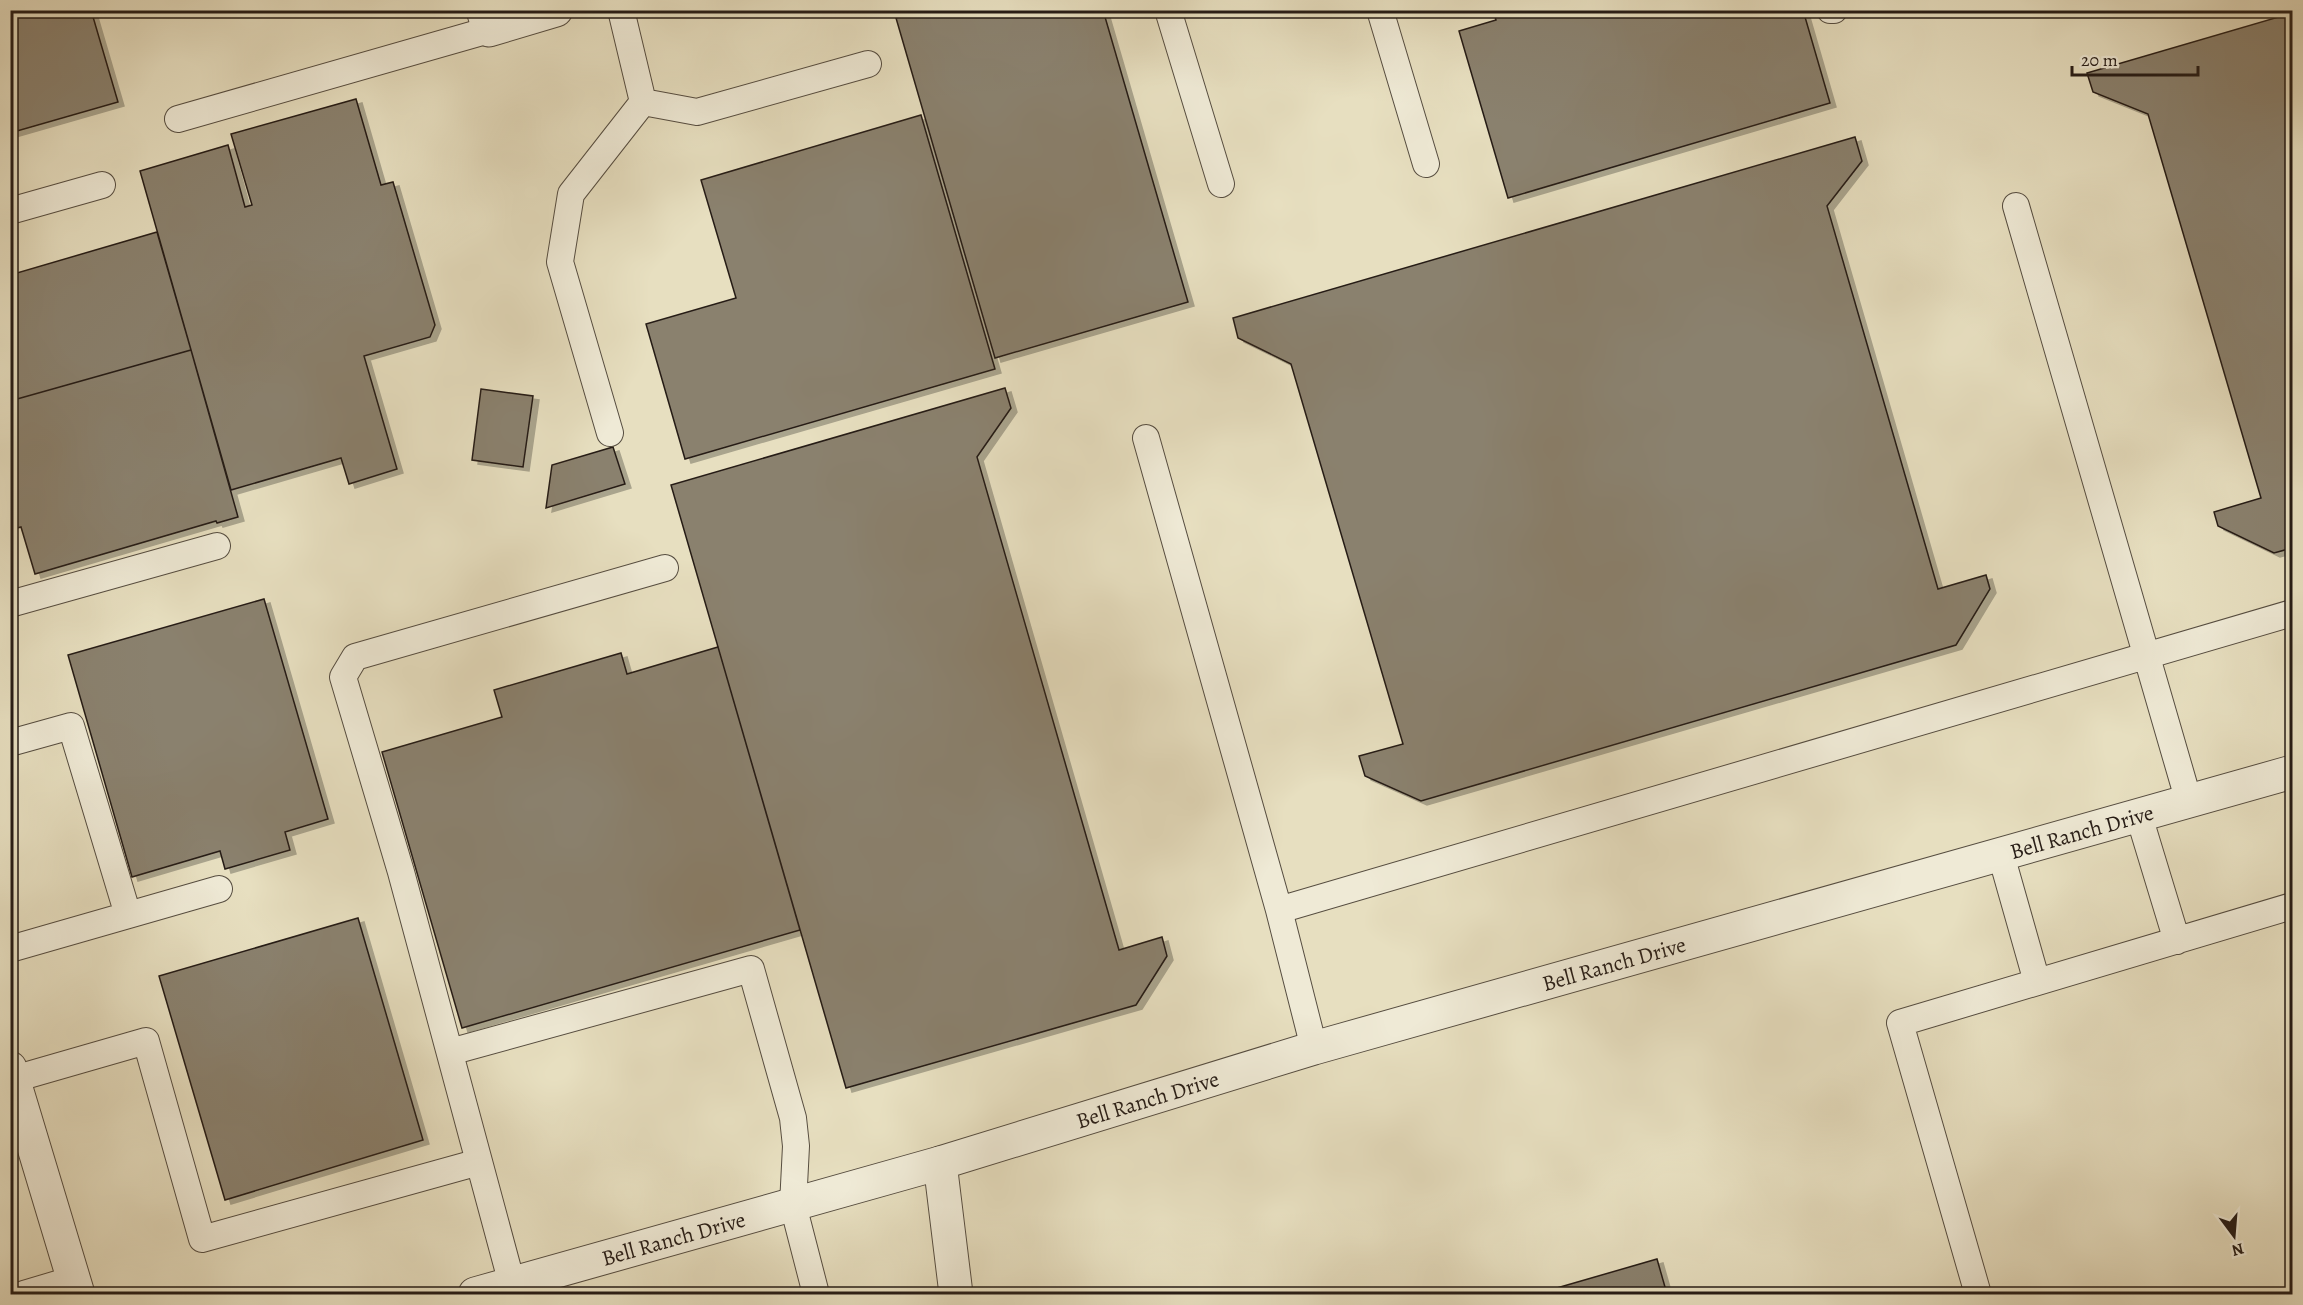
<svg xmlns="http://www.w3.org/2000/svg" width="2303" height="1305" viewBox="0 0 2303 1305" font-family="Alegreya,serif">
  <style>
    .building { fill: #8a816e; stroke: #261c16; stroke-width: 1.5; filter: url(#shadow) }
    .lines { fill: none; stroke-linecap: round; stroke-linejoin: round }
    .lane-casing { stroke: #564d40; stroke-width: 28 }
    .street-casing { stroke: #564d40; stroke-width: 35 }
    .lane { stroke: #efead6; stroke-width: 26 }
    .street { stroke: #efead6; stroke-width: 33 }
    .labels { text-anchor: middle; stroke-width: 4.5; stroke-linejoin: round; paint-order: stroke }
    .street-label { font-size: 22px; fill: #261c16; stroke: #efead6 }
  </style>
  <defs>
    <filter id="shadow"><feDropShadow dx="6" dy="4" stdDeviation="0" flood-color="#0004"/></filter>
  </defs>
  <rect width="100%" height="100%" fill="#e7dfc0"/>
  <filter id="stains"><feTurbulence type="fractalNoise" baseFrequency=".00333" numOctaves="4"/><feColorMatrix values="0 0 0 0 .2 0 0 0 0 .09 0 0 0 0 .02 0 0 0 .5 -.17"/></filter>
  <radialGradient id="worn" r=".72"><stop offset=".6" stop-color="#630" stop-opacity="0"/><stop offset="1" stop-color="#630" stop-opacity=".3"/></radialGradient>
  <path class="building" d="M10 10H91L118 102 10 133Z
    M922 10H1103L1188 302 995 358 896 18Z
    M1493 10H1803L1830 103 1508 198 1459 31 1496 20Z
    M2292 13V548L2274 553 2218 526 2214 512 2261 498 2148 114 2093 92 2087 73Z
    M356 99 381 185 393 182 435 325 430 337 364 356 397 469 349 484 341 458 231 490 140 171 228 145 245 207 252 205 231 134Z
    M921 115 995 369 685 459 646 324 736 298 701 180Z
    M1855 137 1862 161 1827 206 1938 589 1986 575 1990 589 1956 645 1421 801 1365 776 1359 756 1403 744 1291 364 1238 338 1233 318Z
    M157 232 191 350 10 401V275Z
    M191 350 238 517 217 523 216 521 35 574 21 527 17 528 14 521 10 522V401Z
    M1005 388 1011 408 977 457 1119 950 1162 937 1167 956 1136 1005 846 1088 671 485Z
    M481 389 533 396 523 467 472 460Z
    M613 447 625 484 546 508 552 465Z
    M264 599 328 819 285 832 290 850 225 869 220 851 132 877 68 655Z
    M718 647 800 930 462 1028 382 752 502 717 494 690 621 653 627 674Z
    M358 918 423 1140 225 1200 159 976Z
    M1657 1259 1667 1294H1536Z"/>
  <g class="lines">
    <g class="lane-casing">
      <path id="lane" d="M1168 10 1221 184
        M1380 10 1426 164
        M1830 10H1834
        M643 102 697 112 868 64
        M178 119 489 30
        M2016 206 2189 802
        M10 211 102 185
        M610 433 560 262 571 194 643 102 621 10
        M1146 438 1279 910
        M10 604 217 546
        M10 743 71 726 128 915
        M2139 816 2177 941
        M2001 855 2037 982
        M10 949 219 889
        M1314 1048 1279 910 2292 613
        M450 1052 751 969 793 1118 796 1146 793 1205 816 1294
        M14 1079 146 1041 202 1239 479 1162
        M512 1284 401 872 343 677 355 657 665 568
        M24 1294 74 1279
        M1978 1294 1900 1023 2292 906"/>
    </g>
    <g class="street-casing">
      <g id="street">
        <path d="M483 10 489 30 556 10"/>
        <path d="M10 1068 78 1294"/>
        <path d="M940 1163 956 1294"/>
        <path id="s1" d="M475 1294 940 1163 1314 1048 2292 772"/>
      </g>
    </g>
    <use href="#lane" class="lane"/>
    <use href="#street" class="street"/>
  </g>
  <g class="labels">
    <g class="street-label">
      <text dy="8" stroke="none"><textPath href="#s1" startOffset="1672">Bell Ranch Drive</textPath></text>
      <text dy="8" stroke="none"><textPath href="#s1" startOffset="1186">Bell Ranch Drive</textPath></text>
      <text dy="8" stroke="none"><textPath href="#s1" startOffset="700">Bell Ranch Drive</textPath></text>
      <text dy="8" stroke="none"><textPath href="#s1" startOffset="206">Bell Ranch Drive</textPath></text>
    </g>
  </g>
  <rect width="2303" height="1305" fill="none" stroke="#e7dfc0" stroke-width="36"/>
  <rect x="12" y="12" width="2279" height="1281" fill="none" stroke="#261c16" stroke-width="3"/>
  <rect x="18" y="18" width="2267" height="1269" fill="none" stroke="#261c16" stroke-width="1.5"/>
  <g transform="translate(2234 1236) rotate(164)" stroke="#efead6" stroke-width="4.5" paint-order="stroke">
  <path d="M0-4.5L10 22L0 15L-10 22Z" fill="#261c16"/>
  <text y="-9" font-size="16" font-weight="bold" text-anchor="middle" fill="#261c16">N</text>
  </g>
  <path d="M2072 66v9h126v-9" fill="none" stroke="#261c16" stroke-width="3"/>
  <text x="2081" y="66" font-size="18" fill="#261c16" stroke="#efead6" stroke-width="4.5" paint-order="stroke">20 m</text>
  <rect width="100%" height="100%" filter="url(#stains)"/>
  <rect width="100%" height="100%" fill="url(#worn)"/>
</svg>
